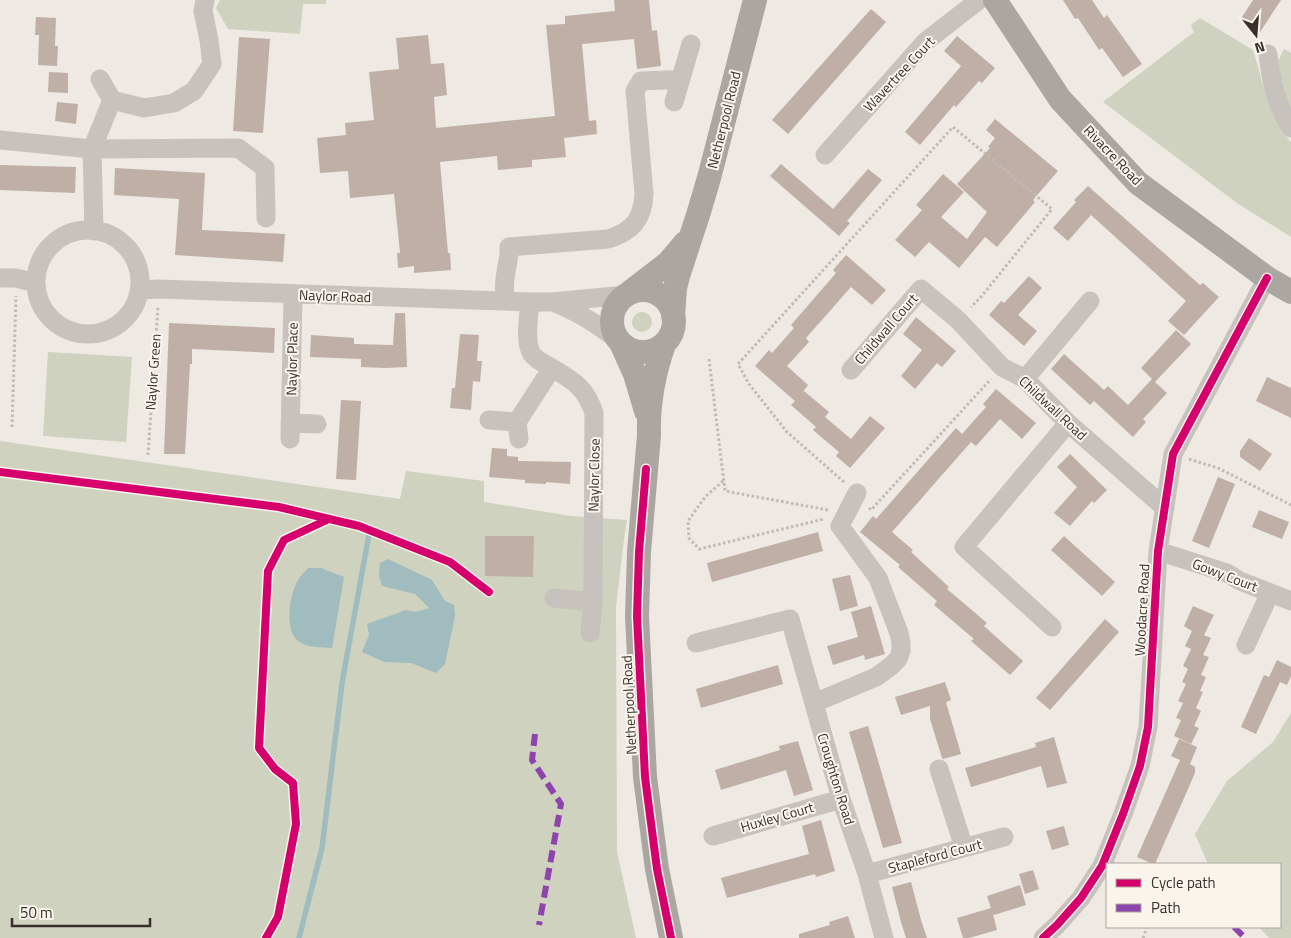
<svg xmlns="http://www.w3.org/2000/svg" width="1291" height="938" viewBox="0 0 1291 938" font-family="'Titillium Web',sans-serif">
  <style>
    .green { fill: #ced2be }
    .water { fill: #a1bcbe }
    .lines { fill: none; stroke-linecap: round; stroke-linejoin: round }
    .stream { stroke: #a1bcbe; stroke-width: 5.5 }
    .building { fill: #c0afa6 }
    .path { stroke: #c0bab5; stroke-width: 3; stroke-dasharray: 2.5 2.5; stroke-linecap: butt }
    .minor { stroke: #c7c2bd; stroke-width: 19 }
    .major { stroke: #aca6a2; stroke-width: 24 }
    .quiet { stroke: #8e44ad; stroke-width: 6; stroke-dasharray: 12 6; stroke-linecap: butt }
    .cycleway-casing { stroke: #f9f4ec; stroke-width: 11 }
    .cycleway { stroke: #d6006c; stroke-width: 8 }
    .labels { text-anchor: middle; stroke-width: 4; stroke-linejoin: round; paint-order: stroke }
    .street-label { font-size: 14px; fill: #382f2a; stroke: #f9f4ec }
  </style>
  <rect width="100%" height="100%" fill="#eee9e3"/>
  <path class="green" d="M220 0H326V4H303L300 34 228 29 216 8Z
    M1200 18 1253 50 1264 88 1283 133 1291 142V237L1237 203 1103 102 1194 32 1191 25Z
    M1284 49 1291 53V117L1273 71Z
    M632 322a10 10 0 1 1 20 0a10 10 0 1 1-20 0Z
    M48 352 132 357 126 442 43 436Z
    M0 441 400 499 406 471 484 481V502L571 516 627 520 624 539 616 607 617 852 636 938H0Z
    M1291 713V938H1269L1259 927H1280V864H1208L1195 834 1227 781 1273 742Z"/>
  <path class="water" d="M388 559 432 580 445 601 454 605 455 616 445 664 436 673 411 663 384 662 362 652 369 635 367 624 406 610 416 612 429 608 415 594 382 586 379 576 380 563Z
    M308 568H321L344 577 332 648C323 647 309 648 301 643 283 633 289 596 298 580 300 576 305 572 308 568Z"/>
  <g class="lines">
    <path class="stream" d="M299 938 322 848 342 683 370 529"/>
  </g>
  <path class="building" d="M614 0H649L652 31 657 30 661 66 637 69 634 39 582 44 589 121 596 120 597 134 564 138 566 157 532 160V167L498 170 497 156 440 162 448 253H450L451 270 414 273V266L398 268 397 253H400L394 194 350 198 348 171 320 173 317 138 346 135 345 123 374 120 369 72 399 69 396 38 428 35 431 64 444 63 447 95 434 97 436 128 555 116 546 25 565 24V16L615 11Z
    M1063 0H1092L1104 18 1107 15 1142 64 1123 77 1102 48 1099 50 1078 18 1075 19Z
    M1253 0H1281L1260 32 1240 20Z
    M871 9 886 22 788 134 772 120Z
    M36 17 56 18 55 46H58L57 66 38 65 39 35H35Z
    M957 36 995 68 982 83 979 81 956 107 954 105 920 145 905 132 961 66 944 51Z
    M239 37 270 39 263 133 233 131Z
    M49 72 68 73V93L48 92Z
    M57 102 78 104 76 124 55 121Z
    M995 119 1058 171 1033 200 1035 202 997 247 985 237 959 268 929 242 915 257 895 240 922 210 916 205 943 174 964 192 941 217 967 239 987 212 957 184 990 148 988 147 995 138 986 130Z
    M781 164 833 209 868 169 882 180 847 221 850 223 839 236 770 176Z
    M0 165 76 167 75 193 0 190Z
    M115 168 205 173 202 230 285 234 283 262 175 255 179 199 114 195Z
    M1088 186 1200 285 1203 283 1219 297 1184 335 1168 321 1186 301 1091 215 1068 241 1053 228 1076 202 1074 200Z
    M846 255 886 290 872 305 851 287 806 338 809 342 787 366 808 385 802 393 804 391 829 412 825 417 851 439 870 416 885 428 850 468 836 456 839 452 813 430 816 427 791 405 795 401 755 366 769 350 772 353 794 328 791 325 836 273 833 270Z
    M1029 276 1042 288 1018 315 1037 331 1024 346 989 315 1001 301 1004 303Z
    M395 313H405L407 367 386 368 361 367V359L310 357 311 335 354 338V344L393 345Z
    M916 317 956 351 942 367 937 363 915 389 901 376 922 350 903 334Z
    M169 323 275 328 274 353 192 349V364H190L185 454H164Z
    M1176 330 1191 344 1155 382 1167 393 1143 419 1146 422 1133 437 1094 401 1090 405 1051 369 1064 354 1104 390 1108 386 1128 405 1152 379 1141 368Z
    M460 334 479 335 477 361H482L480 382 473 381 471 410 450 408 452 388H455Z
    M1267 377 1291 388V418L1256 401Z
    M996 389 1036 423 1022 439 1000 419 976 446 971 442 892 532 913 550 911 552 949 587 947 589 987 623 984 626 1023 661 1010 675 971 641 974 639 934 605 937 601 898 567 900 565 860 532 873 516 876 519 956 428 962 434 986 407 983 404Z
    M341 400 361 401 356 480 336 479Z
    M1249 438 1272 454 1260 471 1240 457V451Z
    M492 448 507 449V456L518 457V461L571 462 570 484 546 482V484L525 483V480L489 477Z
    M1070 454 1107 490 1094 503 1092 501 1070 526 1054 513 1077 487 1057 467Z
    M1218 477 1235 484 1209 548 1192 541Z
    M1259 510 1289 522 1282 539 1252 527Z
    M818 532 823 551 712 582 707 563Z
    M485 536H534L533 577 485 576Z
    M1064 536 1115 582 1102 596 1051 550Z
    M850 575 858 606 840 611 832 579Z
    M871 606 885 654 865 660 864 655 833 665 827 646 858 637 851 612Z
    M1193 606 1214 615 1204 635 1211 638 1203 655 1209 657 1201 675 1206 677 1200 691 1203 692 1196 708 1201 711 1194 726 1199 728 1191 744 1174 736 1181 720 1176 718 1183 703 1178 701 1186 684 1182 682 1188 669 1183 666 1191 649 1185 646 1192 631 1184 626Z
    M1105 619 1119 632 1050 710 1036 698Z
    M1277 660 1291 667V676L1287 685 1280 682 1256 734 1241 727 1264 675 1269 677Z
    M778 665 783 684 701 708 696 689Z
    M945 682 951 700 946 702 961 754 943 759 942 758 930 719V706L901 715 895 697Z
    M868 726 902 843 883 848 849 732Z
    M1054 737 1067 783 1047 788 1041 766 971 787 965 768 1036 747 1035 743Z
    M1179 739 1197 747 1190 764 1195 767V773L1155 864H1153L1137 857 1180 760 1171 756Z
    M798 741 813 790 794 796 786 770 721 790 715 770 780 750 779 746Z
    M821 820 835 871 816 877 815 874 727 898 721 878 809 854 802 826Z
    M1064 826 1069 845 1052 850 1046 831Z
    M1033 870 1039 889 1025 894 1019 874Z
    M911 882 921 920 927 938H906L901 922 892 887Z
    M1020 885 1026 905 994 915 993 914 997 930 969 938H963L957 918 991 908 987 896Z
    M848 916 855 938H799V934L830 925 829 922Z"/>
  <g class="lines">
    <path class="path" d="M709 359 725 491 828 510
      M12 427 16 296
      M148 455 158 307
      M1189 459 1218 468 1291 505
      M723 481 705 497 688 521 689 538 699 549 824 519
      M844 482 787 432 749 384 738 364 953 127 1052 209 981 297 971 307
      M869 508 871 510 991 379
      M1143 938 1147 927"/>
    <path class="minor" d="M1268 54C1271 81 1276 104 1291 128
      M100 79 112 100
      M674 102 691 44
      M0 140 92 149 238 148 265 168 266 218
      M825 155 925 42 979 0
      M36 282a52 52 0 1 1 104 0a52 52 0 1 1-104 0Z
      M94 231 92 149 112 100 144 108 174 103 194 91 212 64 209 40 203 11 205 0
      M0 278H16L36 283
      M140 290 159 289 530 302H552L626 295
      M505 301C504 291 504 282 506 272 507 263 510 257 509 247L608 239C632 232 643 219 644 194L635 91 641 81 665 80H680
      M553 302C580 313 597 324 620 342
      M552 368C574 381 586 388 594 413L593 602 590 633
      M851 370 921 289 958 320 1002 367 1025 379 1068 423 1165 508
      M1025 379 1090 301
      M489 420 517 422 519 439
      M517 422 552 368C545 364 537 361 532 354 524 342 529 316 530 302
      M290 423 317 424
      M290 439 293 295
      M1158 551 1227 573 1240 581 1291 601
      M554 598 593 602
      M1052 627 964 547 1068 423
      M696 643 790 619 841 799 867 874 884 938
      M1246 645 1270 593
      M814 703 876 677 891 666 898 659 901 651V643L899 633 878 578 840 526 857 493
      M939 769 964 848
      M713 836 841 799
      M867 874 1004 837
      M1043 938 1057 925 1081 898 1102 866 1123 814 1140 766 1148 727 1158 551 1173 454 1267 278"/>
    <path class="major" d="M995 0 1060 99 1138 183 1267 278 1291 292
      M612 321a31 31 0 1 1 62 0a31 31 0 1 1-62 0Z
      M629 293 668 263 685 243
      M673 316 675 288 678 276 698 215 709 178 755 0
      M664 344C654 373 648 404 649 435L639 552 637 616 645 777 657 869 671 938
      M622 345 635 374 646 411"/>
    <path class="quiet" d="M535 734 532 760 561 804 539 925
      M1234 927 1245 938"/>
    <g class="cycleway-casing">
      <path id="cycleway" d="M646 469 639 552 637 616 645 777 657 869 671 938
        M0 472 279 507 359 526 450 562 489 592
        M266 938 278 917 296 824 293 783 275 769 259 748 268 571 284 540 329 519
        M1043 938 1057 925 1081 898 1102 866 1123 814 1140 766 1148 727 1158 551 1173 454 1267 278"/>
    </g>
    <use href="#cycleway" class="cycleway"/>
  </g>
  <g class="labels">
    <g class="street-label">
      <text transform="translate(899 74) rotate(-47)" y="5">Wavertree Court</text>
      <text transform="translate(724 120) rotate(-76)" y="5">Netherpool Road</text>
      <text transform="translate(1113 155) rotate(46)" y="5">Rivacre Road</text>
      <text transform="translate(335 296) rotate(2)" y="5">Naylor Road</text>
      <text transform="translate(886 329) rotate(-49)" y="5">Childwall Court</text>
      <text transform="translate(292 359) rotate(-89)" y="5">Naylor Place</text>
      <text transform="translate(153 372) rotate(-86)" y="5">Naylor Green</text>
      <text transform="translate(1053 408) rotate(43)" y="5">Childwall Road</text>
      <text transform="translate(594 475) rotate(-89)" y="5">Naylor Close</text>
      <text transform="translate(1225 575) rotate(21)" y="5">Gowy Court</text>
      <text transform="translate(1142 610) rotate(-87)" y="5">Woodacre Road</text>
      <text transform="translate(629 705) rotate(-93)" y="5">Netherpool Road</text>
      <text transform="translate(836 779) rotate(73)" y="5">Croughton Road</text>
      <text transform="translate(777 817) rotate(-16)" y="5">Huxley Court</text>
      <text transform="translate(935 856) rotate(-15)" y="5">Stapleford Court</text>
    </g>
  </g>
  <rect x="1106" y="863" width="175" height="65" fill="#f9f4ec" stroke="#aca59e"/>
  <rect x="1116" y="879" width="25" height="8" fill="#d6006c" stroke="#aca59e"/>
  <text x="1151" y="888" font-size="15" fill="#382f2a">Cycle path</text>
  <rect x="1116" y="904" width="25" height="8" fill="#8e44ad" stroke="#aca59e"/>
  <text x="1151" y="913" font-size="15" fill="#382f2a">Path</text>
  <g transform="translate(1256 35) rotate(163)" stroke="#f9f4ec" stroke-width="4" paint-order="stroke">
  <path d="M0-4L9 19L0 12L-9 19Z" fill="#382f2a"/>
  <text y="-8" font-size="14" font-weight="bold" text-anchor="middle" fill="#382f2a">N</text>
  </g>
  <path d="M12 918v8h138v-8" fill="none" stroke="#382f2a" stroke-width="2.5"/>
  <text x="20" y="918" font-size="15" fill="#382f2a" stroke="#f9f4ec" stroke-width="4" paint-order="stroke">50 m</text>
</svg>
